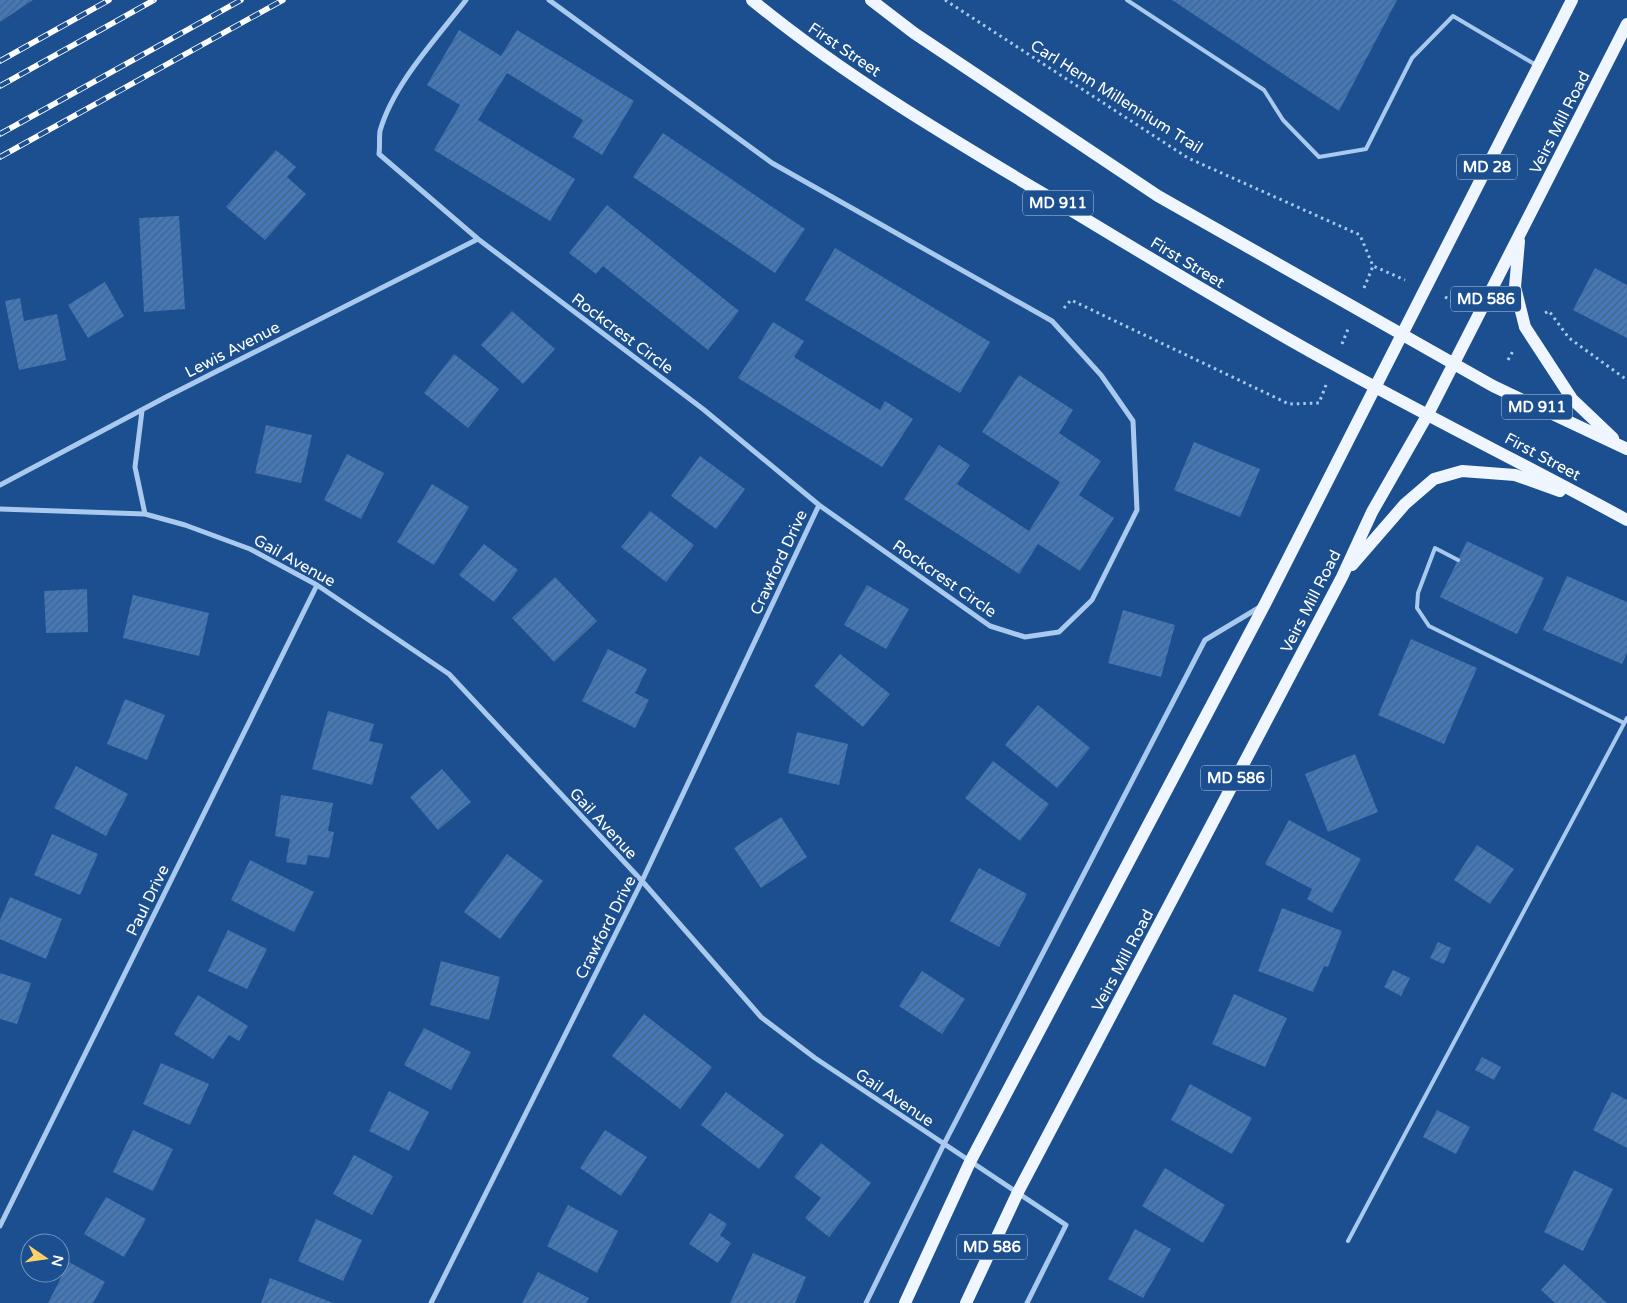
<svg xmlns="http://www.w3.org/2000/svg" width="1627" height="1303" viewBox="0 0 1627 1303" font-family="'Varela Round',sans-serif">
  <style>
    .building { fill: url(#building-hatch) }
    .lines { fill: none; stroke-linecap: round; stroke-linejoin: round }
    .path { stroke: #a9c9ee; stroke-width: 3; stroke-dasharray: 2.5 4; stroke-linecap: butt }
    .service { stroke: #a9c9ee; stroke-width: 4 }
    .minor { stroke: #a9c9ee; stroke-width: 5 }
    .primary { stroke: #f0f6ff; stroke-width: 12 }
    .rail-casing { stroke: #fff; stroke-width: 5.5 }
    .rail { stroke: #1b4f8f; stroke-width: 4; stroke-dasharray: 11; stroke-linecap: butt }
    .labels { text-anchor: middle; stroke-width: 4.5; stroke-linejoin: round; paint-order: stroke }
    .shield { fill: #1b4f8f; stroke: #bbcadd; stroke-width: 1 }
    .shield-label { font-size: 15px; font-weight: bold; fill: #fff }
    .street-label { font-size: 16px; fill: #fff; stroke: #1b4f8f }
  </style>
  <defs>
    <pattern id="building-hatch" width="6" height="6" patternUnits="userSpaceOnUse" patternTransform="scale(1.25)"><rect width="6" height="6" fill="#4478b7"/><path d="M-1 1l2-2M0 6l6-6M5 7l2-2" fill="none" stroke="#486282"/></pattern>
  </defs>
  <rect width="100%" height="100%" fill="#1b4f8f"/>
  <path class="building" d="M0 0H33L0 22Z
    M1172 0H1397L1339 111Z
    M459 30 501 56 517 30 634 101 602 155 573 137 583 120 507 73 478 120 575 179 550 221 434 150 460 105 427 85Z
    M663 133 805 229 775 273 633 177Z
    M276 150 296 167 287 177 306 194 265 240 226 207Z
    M607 205 739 311 708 350 603 266 596 274 569 253Z
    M179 216 185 309 144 312 139 218Z
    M835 248 990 342 960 393 805 300Z
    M1595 268 1627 285V338L1573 310Z
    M105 282 124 316 88 338 68 305Z
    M20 298 24 321 57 314 66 360 19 370 5 301Z
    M512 311 555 349 523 384 481 345Z
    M773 322 804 341 794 357 880 410 885 401 913 419 882 467 738 378Z
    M454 354 499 389 468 428 424 393Z
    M1019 375 1073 410 1059 433 1101 461 1079 495 1114 518 1080 571 1038 544 1019 574 904 499 939 445 970 465 957 484 1029 531 1060 482 982 432Z
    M266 425 312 435 301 483 255 473Z
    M1194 442 1260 469 1240 517 1174 490Z
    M347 454 384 473 361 519 324 500Z
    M700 456 745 489 716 529 671 496Z
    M432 484 469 507 434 565 397 542Z
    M650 511 694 545 666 582 621 547Z
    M1467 541 1544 578 1517 634 1440 597Z
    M484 544 518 570 494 602 459 575Z
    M1567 576 1627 602V653L1622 664 1543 630Z
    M555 577 597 621 554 662 512 618Z
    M867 585 909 609 886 649 844 625Z
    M87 589 88 632 46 633 44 591Z
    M133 595 209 613 199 656 123 638Z
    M1123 610 1175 625 1161 677 1108 663Z
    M1411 639 1477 668 1444 744 1378 715Z
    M608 649 647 669 635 693 649 700 635 728 582 701Z
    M840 654 890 694 863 727 814 686Z
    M125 699 165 715 147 760 107 744Z
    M1038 705 1090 748 1057 788 1005 745Z
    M328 711 374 724 369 741 383 744 372 785 312 769Z
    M797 732 848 744 839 785 788 773Z
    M1355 754 1378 812 1328 832 1305 774Z
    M993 761 1049 804 1020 841 965 798Z
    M76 766 128 794 106 836 54 808Z
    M442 769 471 802 438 830 410 797Z
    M281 795 333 803 328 831 334 832 329 858 308 855 306 865 286 862 290 839 275 836Z
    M781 817 807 857 761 888 734 848Z
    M1289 820 1361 859 1332 913 1307 899 1312 889 1265 864Z
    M52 834 98 854 80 895 34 875Z
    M1477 845 1514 869 1490 904 1454 880Z
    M507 854 543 881 500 939 464 912Z
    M250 860 314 892 294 932 231 900Z
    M979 868 1027 894 999 947 950 921Z
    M10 897 62 919 46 959 0 939V920Z
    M1282 908 1342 931 1328 967 1324 966 1313 992 1258 971Z
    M228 930 267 949 247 989 208 971Z
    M1438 942 1451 948 1444 964 1430 958Z
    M441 961 500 977 489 1020 430 1005Z
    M1393 970 1410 978 1401 996 1384 987Z
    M922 971 965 999 942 1034 899 1006Z
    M0 973 31 983 17 1024 0 1019Z
    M1234 994 1287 1018 1265 1067 1212 1044Z
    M198 995 248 1026 239 1041 229 1035 213 1059 174 1034Z
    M644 1014 712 1067 680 1109 612 1056Z
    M424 1028 471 1052 451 1090 404 1065Z
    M1482 1057 1501 1067 1494 1080 1475 1070Z
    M161 1063 209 1084 190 1125 143 1104Z
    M1190 1084 1252 1118 1232 1154 1171 1120Z
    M389 1091 429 1112 409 1151 369 1131Z
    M726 1092 784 1135 759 1169 701 1125Z
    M1612 1092 1627 1100V1148L1593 1130Z
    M1437 1110 1470 1127 1456 1154 1423 1137Z
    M133 1130 173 1149 153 1191 113 1172Z
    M605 1130 647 1157 621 1196 580 1168Z
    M821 1143 871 1183 829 1237 805 1218 821 1198 794 1177Z
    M354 1155 393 1176 372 1215 333 1194Z
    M1165 1168 1225 1205 1203 1243 1142 1206Z
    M1574 1170 1613 1189 1583 1251 1544 1232Z
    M106 1197 146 1219 124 1257 84 1234Z
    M568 1205 618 1231 597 1273 547 1246Z
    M710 1213 727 1224 720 1235 731 1243 718 1263 689 1244Z
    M316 1219 362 1240 343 1281 298 1261Z
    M1135 1229 1171 1249 1143 1298 1108 1279Z
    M753 1253 806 1277 795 1303H730Z
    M69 1262 105 1282 93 1303H48Z
    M1564 1264 1607 1303H1555L1541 1290Z
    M538 1272 589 1298 586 1303H522Z
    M270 1278 333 1303H261Z"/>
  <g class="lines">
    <path class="path" d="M945 0 1188 158 1360 235 1373 266 1405 280
      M1364 288 1373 266
      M1445 297 1459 304
      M1064 308 1071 300 1289 404 1319 403 1326 385
      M1545 313 1549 311 1569 338 1627 380
      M1342 344 1348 329
      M1508 360 1513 351"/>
    <path class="service" d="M1127 0 1264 90 1283 120 1319 157 1366 149 1412 58 1453 16 1536 65
      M1458 560 1435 548 1418 593 1417 608 1429 626 1624 723
      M1348 1241 1627 718"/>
    <path class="minor" d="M466 0C437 38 393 84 380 131 379 138 380 147 379 154L478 239 703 409 819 505 990 626 1025 637 1059 632 1092 600 1137 510 1133 421 1101 375 1052 321 772 163 549 0
      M142 411 135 467 145 514
      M0 485 166 397 478 239
      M0 509 145 514 185 525 250 549 317 585 449 674 642 881 761 1017 815 1058 1066 1225 1027 1303
      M0 1226 317 585
      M431 1303 642 881 819 505
      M866 1303 944 1144 1205 640 1260 607"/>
    <path class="primary" d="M752 0C847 78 953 140 1059 203 1150 258 1240 313 1333 364 1430 418 1530 467 1627 520
      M871 0 914 33 1158 196 1493 386 1627 449
      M1519 241 1515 287 1525 327 1572 399 1613 438
      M1352 565 1405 504 1434 479 1462 471 1515 475 1560 491
      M905 1303 970 1162 1265 604 1572 0
      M966 1303 1018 1192 1342 577 1372 512 1428 414 1627 24"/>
    <g class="rail-casing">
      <path id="rail" d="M0 61 109 0
        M0 86 154 0
        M0 134 241 0
        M0 157 283 0"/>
    </g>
    <use href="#rail" class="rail"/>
  </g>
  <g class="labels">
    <g class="shield">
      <rect x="1457" y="154.5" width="60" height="25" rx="4"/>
      <rect x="1023" y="190.5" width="70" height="25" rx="4"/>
      <rect x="1451" y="286.5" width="70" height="25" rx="4"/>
      <rect x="1502" y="394.5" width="70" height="25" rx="4"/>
      <rect x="1201" y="765.5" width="70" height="25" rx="4"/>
      <rect x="957" y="1234.5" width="70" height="25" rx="4"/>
    </g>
    <g class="shield-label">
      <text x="1487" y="172">MD 28</text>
      <text x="1058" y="208">MD 911</text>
      <text x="1486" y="304">MD 586</text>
      <text x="1537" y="412">MD 911</text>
      <text x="1236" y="783">MD 586</text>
      <text x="992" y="1252">MD 586</text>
    </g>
    <g class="street-label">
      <text transform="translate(845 49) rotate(34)" y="6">First Street</text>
      <text transform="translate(1117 96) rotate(32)" y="6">Carl Henn Millennium Trail</text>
      <text transform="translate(1559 122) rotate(-63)" y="6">Veirs Mill Road</text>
      <text transform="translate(1188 262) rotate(31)" y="6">First Street</text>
      <text transform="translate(623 333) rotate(37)" y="6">Rockcrest Circle</text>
      <text transform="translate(232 349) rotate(-27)" y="6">Lewis Avenue</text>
      <text transform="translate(1543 456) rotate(28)" y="6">First Street</text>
      <text transform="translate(295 560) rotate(29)" y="6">Gail Avenue</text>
      <text transform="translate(778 562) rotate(-65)" y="6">Crawford Drive</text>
      <text transform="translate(945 578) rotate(35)" y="6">Rockcrest Circle</text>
      <text transform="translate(1310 601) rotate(-63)" y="6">Veirs Mill Road</text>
      <text transform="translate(604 823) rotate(47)" y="6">Gail Avenue</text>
      <text transform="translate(147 900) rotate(-64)" y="6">Paul Drive</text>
      <text transform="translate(605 927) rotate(-63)" y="6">Crawford Drive</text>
      <text transform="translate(1122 960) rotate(-62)" y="6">Veirs Mill Road</text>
      <text transform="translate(895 1097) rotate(34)" y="6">Gail Avenue</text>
    </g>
  </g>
  <g transform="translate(45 1258) rotate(103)"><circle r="24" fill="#1b4f8f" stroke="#7695bc"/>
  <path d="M0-4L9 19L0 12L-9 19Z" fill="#ffd166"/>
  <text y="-8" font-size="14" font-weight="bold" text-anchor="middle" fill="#ffffff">N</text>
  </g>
</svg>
